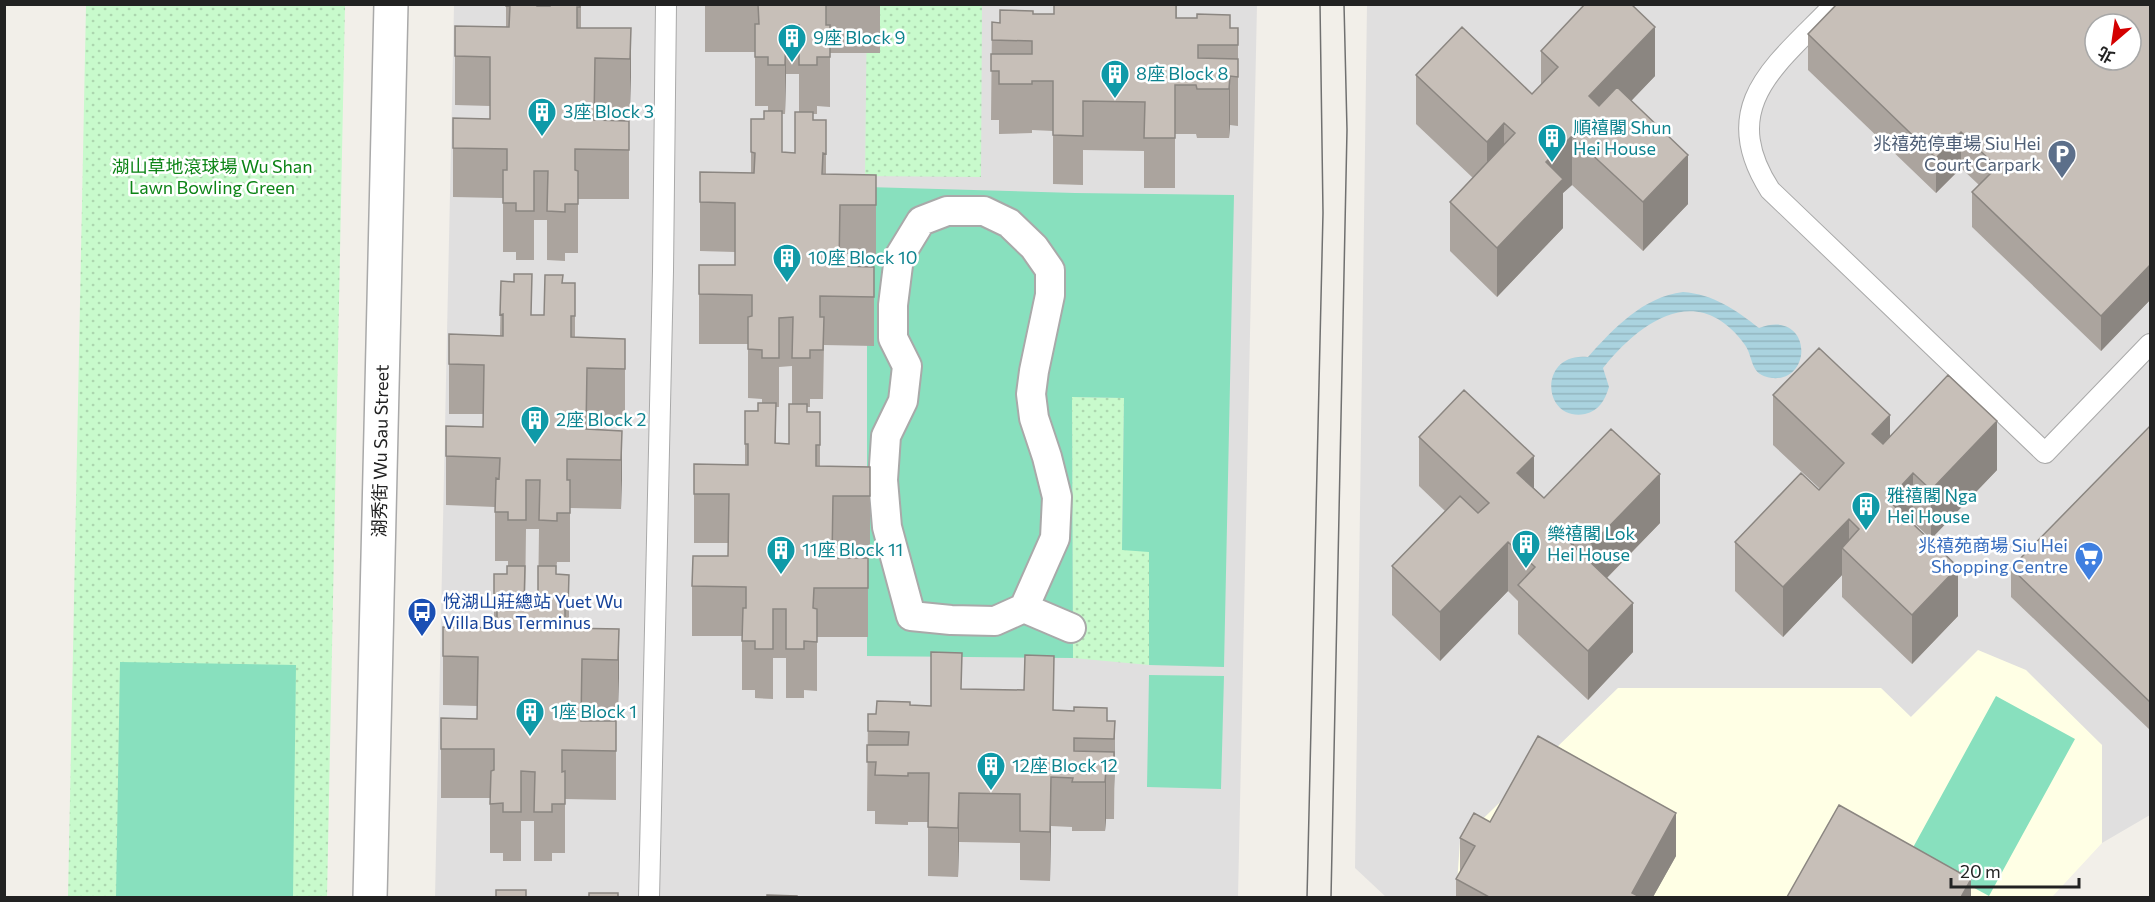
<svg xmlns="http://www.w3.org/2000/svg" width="2155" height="902" viewBox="0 0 2155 902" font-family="Commissioner,'Noto Sans TC',sans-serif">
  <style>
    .residential { fill: #e0dfdf; fill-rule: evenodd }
    .education { fill: #ffffe5 }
    .park { fill: url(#park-dots) }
    .pitch { fill: #88e0be }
    .water { fill: url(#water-rules) }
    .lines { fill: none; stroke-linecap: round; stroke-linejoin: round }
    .service-casing { stroke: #a9a9a9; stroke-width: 22 }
    .pedestrian-casing { stroke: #a9a9a9; stroke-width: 32 }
    .minor-casing { stroke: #a9a9a9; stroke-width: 36 }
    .service { stroke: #fff; stroke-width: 20 }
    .pedestrian { stroke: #fff; stroke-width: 28 }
    .minor { stroke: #fff; stroke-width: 33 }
    .tram { stroke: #707070; stroke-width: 1.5 }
    .wall { fill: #aba49e; fill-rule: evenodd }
    .shaded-wall { fill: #8b8681 }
    .building { fill: #c7bfb8; stroke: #8b8681; stroke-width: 1.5; fill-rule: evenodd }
    .labels { text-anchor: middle; stroke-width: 5; stroke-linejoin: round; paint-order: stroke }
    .culture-label { font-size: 18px; fill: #0d838f; stroke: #fff; text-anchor: start }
    .service-label { font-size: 18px; fill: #4e5e75; stroke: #fff; text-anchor: end }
    .park-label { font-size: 18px; fill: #0c8416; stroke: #fff }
    .street-label { font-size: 18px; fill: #222; stroke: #fff }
    .shop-label { font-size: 18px; fill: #366cbe; stroke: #fff; text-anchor: end }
    .transit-label { font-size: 18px; fill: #164399; stroke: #fff; text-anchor: start }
  </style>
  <defs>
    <pattern id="park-dots" width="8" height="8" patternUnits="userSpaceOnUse" patternTransform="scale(1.5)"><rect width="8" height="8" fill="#c8facc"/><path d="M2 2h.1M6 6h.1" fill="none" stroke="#acd6af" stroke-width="1.8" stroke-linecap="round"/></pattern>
    <pattern id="water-rules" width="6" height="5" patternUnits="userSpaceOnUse" patternTransform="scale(1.5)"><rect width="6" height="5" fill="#aad3df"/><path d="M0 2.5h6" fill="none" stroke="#92b5bf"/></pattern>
  </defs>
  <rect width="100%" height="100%" fill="#f2efe9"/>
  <path class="residential" d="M454 5H1257L1238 897 435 898Z
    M1367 5H2150V815L2102 843V745L1978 651 1911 717 1456 897H1386L1355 868ZM2095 24H2131V60H2095Z"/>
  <path class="education" d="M1978 650 2026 670 2102 745V843L2052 897 1456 898 1460 841 1618 688H1881L1911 717Z"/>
  <path class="park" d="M86 5H345L327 897 68 898Z
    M867 5H982L981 177 865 176Z
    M1072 397 1124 398 1122 549 1149 551V665L1073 658Z"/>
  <path class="pitch" d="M867 187 1075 193 1234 195 1224 667 1149 665V552L1122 550 1124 398 1072 397 1073 658 867 656Z
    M120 662 296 665 293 897H116Z
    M1149 675 1224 676 1221 789 1147 787Z
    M1996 696 2075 739 1989 896 1910 853Z"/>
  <path class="water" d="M1683 292C1713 294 1736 310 1759 328 1812 308 1814 382 1772 378 1749 375 1754 358 1745 345 1698 280 1641 321 1603 368L1609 387C1605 400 1599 411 1585 414 1541 422 1538 351 1588 357 1614 328 1643 297 1683 292Z"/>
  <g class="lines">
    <g class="service-casing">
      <path id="service" d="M1835 4C1779 63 1715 104 1770 190L2045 453 2150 344
        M649 898 663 271 666 4"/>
    </g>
    <g class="pedestrian-casing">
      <path id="pedestrian" d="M947 211H984L1009 223 1034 247 1050 270V295L1034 371 1031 394 1034 418 1047 457 1057 497 1055 538 1024 608 995 621 951 620 911 616 887 527 883 480 886 436 903 401 907 366 893 338V305L899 257 921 221Z
        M1024 608 1071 628"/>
    </g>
    <g class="minor-casing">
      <path id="minor" d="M370 898 391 4"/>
    </g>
    <use href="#service" class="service"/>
    <use href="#pedestrian" class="pedestrian"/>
    <use href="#minor" class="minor"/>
    <path class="tram" d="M1307 898 1323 213 1320 4
      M1331 898 1347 130 1344 4"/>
  </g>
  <path class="wall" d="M506 4 550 6 581 4V28H631L630 108 595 107 594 120 629 121V199H578V253H565V261L547 260V220H534V260H516V252H503V198L453 197V118L490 119V106L455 105V26L506 27Z
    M705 4H880V53H830V107L817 106V114H813V120H826V174L876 175V254H840V266L874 267V346L824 345 823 399H810V407H807V412H820V466L870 467V545H833V558H868V637H817V691L804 690V698H786V658H773V699L755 698V690H742V636H692V586L728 556 729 543H694V464L745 465V411H758L762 403V399L748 398V344H699V265H735V252L700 251V172L751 173V119H764L768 111V106H755V52H705ZM786 74H799V112L795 153 782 152V114H785ZM792 366V404L789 444 776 443V407H779V367Z
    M1177 4V18L1230 28H1238V126L1230 125 1229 138H1197L1196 134H1175V188H1144V151L1083 150V185L1053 184V131L1032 130V133L999 134V120H991L992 22 1000 23 1033 14H1054Z
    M2151 4V299L2101 351 1972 227V192L1979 185 1961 168 1936 193 1808 70V34Z
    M1541 51 1655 76 1631 101 1688 204 1643 251 1572 185 1563 193V228L1497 297 1450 251V202L1473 178 1416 124V75L1532 94 1541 85Z
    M501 281 532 315H544L563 283H575V337L625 339V418L587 417V429L622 431 621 509 570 508V562H557L556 570V574L569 575V629H619L618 709 582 708V721H616V800L565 799V853H552V861H534V821H521V861H503V853H490V798H441V718L477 719 478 706 443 705V656L494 628V574H507L508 566V561H495V507L446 505V426L483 427V414H449V334L500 336ZM526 529H539L538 606H525Z
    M1773 395 1890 436 1997 470 1931 539 1913 522 1912 523 1958 616 1912 664 1842 597V575L1783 637 1735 591V542L1820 489 1773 445Z
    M2151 425V731L2011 597V568Z
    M1419 437 1534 488 1544 498 1660 523 1607 578 1633 652 1588 700 1518 634V601L1508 591 1440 661 1392 615V566L1445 511 1419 486Z
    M962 689 1107 721H1115L1114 819H1106L1105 831H1072V827L1051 826 1050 881 1020 880V843L959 842 958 877 928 876V822H908V825L875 824V811H867L868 714H876L910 705 931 706Z
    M1490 822 1676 856 1653 897H1456V879L1460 872V838Z"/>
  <path class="shaded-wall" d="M786 25V74L785 114V65Z
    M1655 27V76L1589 145V96Z
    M631 28V77L630 108V59Z
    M1230 76V125L1229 138V89Z
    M1504 123V172L1487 191V142Z
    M1961 132V168L1936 193V158Z
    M1572 136V185L1563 193V228L1497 297V248L1546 162Z
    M1688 155V204L1643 251V202Z
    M2151 264V299L2101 351V316Z
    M1890 415V464L1872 434Z
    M1997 421V470L1931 539V490Z
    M622 431V480L621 509V460Z
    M1534 456V505L1517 473Z
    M1913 473V522L1888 549V500Z
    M1660 474V523L1592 593V544Z
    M1849 519V554L1842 548V575L1783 637V587Z
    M1574 526V575L1564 537Z
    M1508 542V591L1440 661V612Z
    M1958 567V616L1912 664V615Z
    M1633 603V652L1588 700V651Z
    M619 629V678L618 709V660Z
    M1115 721V770L1114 788Z
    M1106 770V819L1105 831V782Z
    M1051 777V826L1050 881V832Z
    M959 793V842L958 877V828Z
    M1676 813V856L1653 897H1632V893Z
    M1971 879V897H1961Z"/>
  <path class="building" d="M506 4H537V6H550V4H580V7H577V28H631L630 59 595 58 594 120 629 121V150L575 149V170L578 171V204H565V212L547 211 548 171H534V211H516V203H503V170H507V149L453 148V118L490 119V57L455 56V26L509 27 510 6H506Z
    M758 4H826V25H830V57H817V65H799V25H786L785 65H768V57H755V24H759Z
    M1054 4H1176V18H1197V14L1230 15V28H1238V45H1198V58L1238 59V77L1230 76 1229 89H1197L1196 85H1175V138H1144L1145 102 1083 101V136L1053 135V81H1032V84H999V71H991V54H1032V41L992 40V22L1000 23V10L1033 11V14H1054Z
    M1585 4H1631L1655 27 1589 96 1599 106 1617 87 1688 155 1643 202 1572 136 1546 162 1563 179 1497 248 1450 202 1515 133 1504 123 1487 142 1416 75 1462 27 1532 94 1558 67 1541 51Z
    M1837 4H2151V264L2101 316 1972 192 1997 167 1961 132 1936 158 1808 34ZM2095 24H2131V60H2095Z
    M764 111H782V152L795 153V112H813V120H826V154L823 153 822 174 876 175V205H840L839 266 874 267V297L820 296V317H824L823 350H810V358H792L793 317 779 318V358H762V350L748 349V317L752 316V295L699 294V265H735V203L700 202V172L754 173 755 153 751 152V119H764Z
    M514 274H532L531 315H544L545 275H563L562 283H575V316H571V337L625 339V369L587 368 586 429 622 431 621 460 567 459V480H570V513H557V521L539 520 540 480H526V520H508V512H495L496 478 499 479 500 458 446 456V426L483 427 484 365 449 364V334L503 336V314L500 315 501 281 514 282Z
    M1819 348 1890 415 1872 434 1883 444 1948 375 1997 421 1931 490 1913 473 1888 500 1958 567 1912 615 1842 548 1859 529 1849 519 1783 587 1735 542 1801 473 1819 490 1844 463 1773 395Z
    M1464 390 1534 456 1517 473 1544 498 1611 429 1660 474 1592 544 1574 526 1564 537 1633 603 1588 651 1518 585 1535 567 1508 542 1440 612 1392 566 1460 496 1478 513 1489 503 1419 437Z
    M758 403H776L775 443 789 444V404H807V412H820V445H816V466L870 467V496H833L832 558H868V588H814L813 608 817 609V642L804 641V649H786V609H773V649H755V641H742L743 608H746V587L692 586 693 556H728L729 494H694V464L748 465V444H745V411H758Z
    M2151 425V703L2011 568Z
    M507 566H525L524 606H538V566H556V574L569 575 568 608H565V628L619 629 618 660 582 659 581 721H616V751L562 750V772L565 771V804H552V812H534L535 772 521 771V812H503V803L490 804 491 771 494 770V749H441V718L477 719 478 657 443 656V627L497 628V606L494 607V574H507Z
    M931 652 962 653 961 689 1024 690 1025 655 1054 656 1053 710 1074 711V707L1107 708V721H1115L1114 739 1074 738V751L1114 752V770H1106L1105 782H1072L1073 778 1051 777 1050 832 1020 831V794L959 793 958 828 928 827 929 773H908V776L875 775 876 762H867V745H908L909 732 868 731V714H876L877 701 910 702V705L931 706Z
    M1538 736 1676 813 1632 893 1640 897H1489L1456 879 1475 846 1460 838 1474 813 1490 822Z
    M1839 805 1971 879 1961 897H1787Z
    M496 890H526V897H496Z
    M589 893H618V897H589Z
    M767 895 797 896V897H767Z"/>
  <defs>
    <g id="building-pin" transform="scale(1.5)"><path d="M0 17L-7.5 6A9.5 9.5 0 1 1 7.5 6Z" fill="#0f9aa8" stroke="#fff"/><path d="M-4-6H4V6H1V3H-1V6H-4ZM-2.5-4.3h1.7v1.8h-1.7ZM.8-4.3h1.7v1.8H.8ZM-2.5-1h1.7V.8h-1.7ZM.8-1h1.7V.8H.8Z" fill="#fff"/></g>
    <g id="parking-pin" transform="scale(1.5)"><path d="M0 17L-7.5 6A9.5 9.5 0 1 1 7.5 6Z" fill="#5c6f8a" stroke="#fff"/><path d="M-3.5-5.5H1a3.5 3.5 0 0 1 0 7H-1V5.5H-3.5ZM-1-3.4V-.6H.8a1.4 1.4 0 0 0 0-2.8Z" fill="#fff"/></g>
    <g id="supermarket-pin" transform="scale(1.5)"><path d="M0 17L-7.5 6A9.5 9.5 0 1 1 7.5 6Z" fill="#3f7fe0" stroke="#fff"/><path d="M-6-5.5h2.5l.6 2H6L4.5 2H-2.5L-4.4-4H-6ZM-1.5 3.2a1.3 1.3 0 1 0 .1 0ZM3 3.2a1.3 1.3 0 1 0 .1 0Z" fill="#fff"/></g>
    <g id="bus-pin" transform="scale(1.5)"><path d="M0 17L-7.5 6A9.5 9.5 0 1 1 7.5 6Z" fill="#1a4fb4" stroke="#fff"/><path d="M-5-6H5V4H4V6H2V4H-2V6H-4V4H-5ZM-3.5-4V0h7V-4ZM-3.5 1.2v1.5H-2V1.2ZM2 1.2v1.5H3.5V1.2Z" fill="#fff"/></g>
  </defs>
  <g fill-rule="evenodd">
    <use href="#building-pin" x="792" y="38"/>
    <use href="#building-pin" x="1115" y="74"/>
    <use href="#building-pin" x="542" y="112"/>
    <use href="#building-pin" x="1552" y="138"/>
    <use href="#parking-pin" x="2062" y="154"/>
    <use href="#building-pin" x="787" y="258"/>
    <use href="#building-pin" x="535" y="420"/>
    <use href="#building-pin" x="1866" y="506"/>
    <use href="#building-pin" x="1526" y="544"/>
    <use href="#building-pin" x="781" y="550"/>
    <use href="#supermarket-pin" x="2089" y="556"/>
    <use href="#bus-pin" x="422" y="612"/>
    <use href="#building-pin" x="530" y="712"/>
    <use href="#building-pin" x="991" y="766"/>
  </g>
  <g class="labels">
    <g class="culture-label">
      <text x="813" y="44">9座 Block 9</text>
      <text x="1136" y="80">8座 Block 8</text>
      <text x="563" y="118">3座 Block 3</text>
      <text x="1573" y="134">順禧閣 Shun<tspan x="1573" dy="21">Hei House</tspan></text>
      <text x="808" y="264">10座 Block 10</text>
      <text x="556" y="426">2座 Block 2</text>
      <text x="1887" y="502">雅禧閣 Nga<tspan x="1887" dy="21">Hei House</tspan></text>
      <text x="1547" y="540">樂禧閣 Lok<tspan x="1547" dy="21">Hei House</tspan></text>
      <text x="802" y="556">11座 Block 11</text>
      <text x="551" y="718">1座 Block 1</text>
      <text x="1012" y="772">12座 Block 12</text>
    </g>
    <g class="service-label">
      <text x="2041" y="150">兆禧苑停車場 Siu Hei<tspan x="2041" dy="21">Court Carpark</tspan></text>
    </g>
    <g class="park-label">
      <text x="212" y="173">湖山草地滾球場 Wu Shan<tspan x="212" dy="21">Lawn Bowling Green</tspan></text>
    </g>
    <g class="street-label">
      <text transform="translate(381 451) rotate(-89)" y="6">湖秀街 Wu Sau Street</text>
    </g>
    <g class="shop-label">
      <text x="2068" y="552">兆禧苑商場 Siu Hei<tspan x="2068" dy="21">Shopping Centre</tspan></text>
    </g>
    <g class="transit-label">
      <text x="443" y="608">悅湖山莊總站 Yuet Wu<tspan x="443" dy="21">Villa Bus Terminus</tspan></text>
    </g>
  </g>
  <rect width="2155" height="902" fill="none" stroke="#222222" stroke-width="12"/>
  <g transform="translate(2113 42) rotate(209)"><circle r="28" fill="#ffffff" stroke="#a7a7a7" stroke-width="1.5"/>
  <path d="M0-4.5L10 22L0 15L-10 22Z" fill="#d40000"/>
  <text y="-9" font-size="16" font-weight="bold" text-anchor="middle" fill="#222222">北</text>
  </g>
  <path d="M1951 878v9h128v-9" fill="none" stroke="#222222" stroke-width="3"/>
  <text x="1960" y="878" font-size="18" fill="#222222" stroke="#ffffff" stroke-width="4.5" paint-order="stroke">20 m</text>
</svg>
